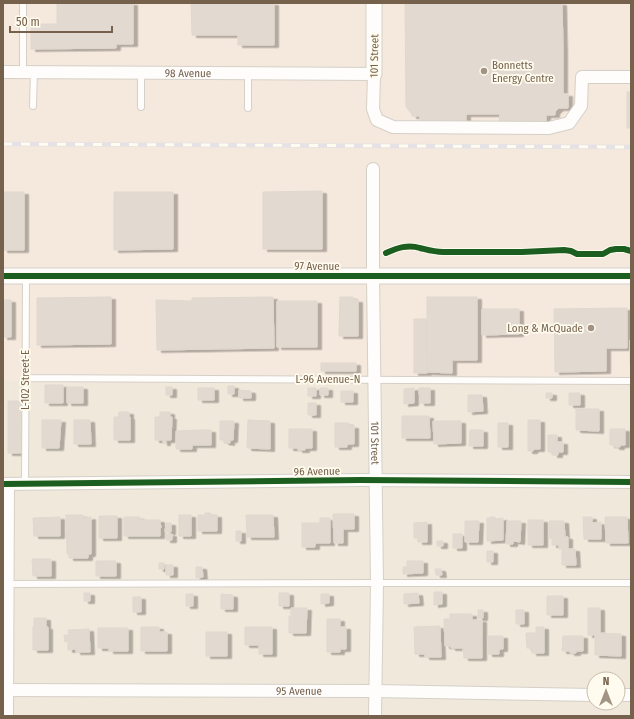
<svg xmlns="http://www.w3.org/2000/svg" width="634" height="719" viewBox="0 0 634 719" font-family="'Fira Sans Condensed',sans-serif">
  <style>
    .residential { fill: #f0e8da; fill-rule: evenodd }
    .commercial { fill: #f5e8dd }
    .building { fill: #e2dad1; stroke: #e0d8ce; filter: url(#shadow) }
    .lines { fill: none; stroke-linecap: round; stroke-linejoin: round }
    .service-casing { stroke: #d5d0c7; stroke-width: 8 }
    .minor-casing { stroke: #d5d0c7; stroke-width: 14 }
    .tertiary-casing { stroke: #d5d0c7; stroke-width: 17 }
    .service { stroke: #fefdfc; stroke-width: 6 }
    .minor { stroke: #fefdfc; stroke-width: 12 }
    .tertiary { stroke: #fefdfc; stroke-width: 15 }
    .rail-casing { stroke: #e5e2e5; stroke-width: 4.5 }
    .rail { stroke: #fffbee; stroke-width: 3; stroke-dasharray: 9; stroke-linecap: butt }
    .cycleway-casing { stroke: #fffbee; stroke-width: 8 }
    .cycleway { stroke: #1b5e20; stroke-width: 6 }
    .poi-dot { fill: #a29484; stroke: #fffbee; stroke-width: 1.5 }
    .labels { text-anchor: middle; stroke-width: 3.5; stroke-linejoin: round; paint-order: stroke }
    .street-label { font-size: 11px; fill: #75614c; stroke: #fffbee }
    .poi-label { font-size: 11px; fill: #75614c; stroke: #fffbee; text-anchor: start }
  </style>
  <defs>
    <filter id="shadow"><feDropShadow dx="4.5" dy="2.5" stdDeviation="0" flood-color="#0004"/></filter>
  </defs>
  <rect width="100%" height="100%" fill="#f7f4ec"/>
  <path class="residential" d="M375 380 631 381V716H3V381ZM594 679H618V703H594Z"/>
  <path class="commercial" d="M3 3H631V381L375 380 3 381Z"/>
  <path class="building" d="M57 3H133V44H116V48L31 49V24H57Z
    M191 3H274V45H238V35H192Z
    M405 3H562L563 49V94H568V108H559L555 112V115H546V124L499 123 500 114H466V124H420V116H412V114L406 107Z
    M627 92H631V128H627Z
    M322 191V249H263V192Z
    M3 192H24V250H3Z
    M114 192H173V249L114 250Z
    M111 297V344L37 345V298Z
    M273 297 274 348 157 350 156 300 192 301V298Z
    M340 297H353V300H358V336H339Z
    M427 297H477V360H452V373L427 372Z
    M3 300H11V337H3Z
    M277 301H317V347H277Z
    M627 308V348H606V371L555 372 554 309Z
    M482 309H519V334L482 335Z
    M414 319H426L427 373H414Z
    M630 340H631V365H630Z
    M321 363H356V371H321Z
    M45 385H63V403H45Z
    M228 386H234V394H228Z
    M67 387H83V403H67Z
    M166 387H172V395H166Z
    M198 388H214V400H198Z
    M308 388H316V396H308Z
    M320 388H328V395H320Z
    M414 388V403L404 404V389Z
    M419 388H430V403H420Z
    M239 390 251 391V398H239Z
    M341 391H353V402H341Z
    M546 393H552V398H546Z
    M569 393H580V405H569Z
    M468 395H482L483 411 468 412Z
    M8 401H22V453H8Z
    M308 403H316V415H308Z
    M576 409H599V431L576 430Z
    M119 412H129V417H130V440H114V417H118Z
    M160 412H170V417H172L171 440H166V443H163V440H155V417H160Z
    M402 416H429L430 438H402Z
    M42 420H61L59 448H42Z
    M74 420H90L91 444H74Z
    M248 420 270 421V449L247 448Z
    M528 420H540V449H534L533 451H528Z
    M220 421H234L233 440H230V443L224 442V440H220Z
    M433 421H461V443L434 444Z
    M335 423H349V426H354V444H347V447H335Z
    M498 423H508V447H498Z
    M289 429H312V448H305V450H298V448H289Z
    M610 429H625V445H620V447H615V445H610Z
    M197 430H211V445H192V449H176V431Z
    M470 430H483V446H469Z
    M548 435H557V442H563V452H558V455H553V452H548Z
    M205 513H211V515H217V531H198V515H205Z
    M333 514H354V529H343V543H334Z
    M66 515H83V518L91 517V554H88V558H69V554H67Z
    M179 515H191V536H179Z
    M246 515H273L274 537H247Z
    M99 516H117V538H99Z
    M60 517V536H34L33 518Z
    M124 517H140V520H160V525H161V528H160V536H124Z
    M490 517H495V519L503 518V540L487 541V518H490Z
    M583 517H592V523L601 522V539H584Z
    M605 517H627L628 543H606Z
    M320 518H330V543H315V547H302V523H320Z
    M528 520H543V545H528Z
    M465 521H479L478 542H465Z
    M507 521H521L520 542 513 541V544H506Z
    M549 521H564L565 537H568V549H575L576 565H562V549H559V545H552V538H549Z
    M427 522V542H418V538H414V523Z
    M166 523H171V532H165Z
    M236 531H241V541H236Z
    M166 534H172V540H166Z
    M453 534H462V548H453Z
    M437 541H443V546H437Z
    M487 551H493V562H487Z
    M32 559H51V576H33Z
    M96 561H116V576H96Z
    M407 561H423V573L403 574V567H407Z
    M159 563H164V569H159Z
    M166 565H173V575H166Z
    M196 567H202L203 577 196 578Z
    M435 569H441L442 575H436Z
    M434 592H442V604L434 605Z
    M84 593H90V601H84Z
    M279 593H289V606H279Z
    M418 593 419 603 404 604V594Z
    M186 594H193V606H186Z
    M221 594 233 595V609H221Z
    M321 594H329V603L321 604Z
    M547 596H563V615H547Z
    M133 597H141V612H133Z
    M291 608H307L306 633H289V616H291Z
    M588 608H600V633L621 634V656L595 655V635H588Z
    M478 610H483V618H478Z
    M516 610H524V624H516Z
    M450 614H472V620H482V658H464L463 648H451V646H445L444 619H450Z
    M34 618H46V627H48V650H33V627H34Z
    M327 619H340V627H346V649H340V652H327Z
    M440 626 441 657H425V654H415L414 627Z
    M141 627H159V632H167V651H141Z
    M245 627H272V654H259V645H245Z
    M536 627H544V653H532V648H527L526 633H536Z
    M98 628H128V651H109V648H98Z
    M89 629 90 652H76V649L68 650V641L65 642 64 635H69L68 630Z
    M206 632H227V656H206Z
    M488 636H503V649H499V654H488Z
    M563 636H583V651H576V653H570V651H562Z"/>
  <g class="lines">
    <g class="service-casing">
      <path id="service" d="M23 3V72
        M141 72V107
        M33 106 34 72
        M248 108V73
        M26 378 631 381
        M25 485 26 276
        M7 584 377 583H631"/>
    </g>
    <g class="minor-casing">
      <g id="minor">
        <path id="s1" d="M3 72 374 74 373 109 377 120 393 127 549 128 569 123 581 106 582 77H631"/>
        <path id="s2" d="M373 169V276L377 583 375 716"/>
        <path d="M3 484 361 480 631 482"/>
        <path id="s3" d="M3 690 375 691 594 695"/>
        <path d="M618 695H631"/>
        <path d="M7 716 8 484"/>
      </g>
    </g>
    <g class="tertiary-casing">
      <path id="tertiary" d="M374 74V3
        M3 276H631"/>
    </g>
    <use href="#service" class="service"/>
    <use href="#minor" class="minor"/>
    <use href="#tertiary" class="tertiary"/>
    <g class="rail-casing">
      <path id="rail" d="M3 144 631 147"/>
    </g>
    <use href="#rail" class="rail"/>
    <g class="cycleway-casing">
      <path id="cycleway" d="M386 253C397 248 408 244 420 248 428 250 434 252 443 252H522L564 250 571 251 577 254H603L610 250 616 249H624L631 251
        M3 276H631
        M3 484 361 480 631 482"/>
    </g>
    <use href="#cycleway" class="cycleway"/>
  </g>
  <g class="poi-dot">
    <circle cx="484" cy="71" r="4"/>
    <circle cx="591" cy="328" r="4"/>
  </g>
  <g class="labels">
    <g class="street-label">
      <text transform="translate(374 56) rotate(-89)" y="4">101 Street</text>
      <text dy="4" stroke="none"><textPath href="#s1" startOffset="185">98 Avenue</textPath></text>
      <text x="317" y="270">97 Avenue</text>
      <text x="328" y="383">L-96 Avenue-N</text>
      <text transform="translate(25 380) rotate(-90)" y="4">L-102 Street-E</text>
      <text dy="4" stroke="none"><textPath href="#s2" startOffset="274">101 Street</textPath></text>
      <text transform="translate(317 471) rotate(-1)" y="4">96 Avenue</text>
      <text dy="4" stroke="none"><textPath href="#s3" startOffset="296">95 Avenue</textPath></text>
    </g>
    <g class="poi-label">
      <text x="492" y="69">Bonnetts<tspan x="492" dy="13">Energy Centre</tspan></text>
      <text x="583" y="332" text-anchor="end">Long &amp; McQuade</text>
    </g>
  </g>
  <rect width="634" height="719" fill="none" stroke="#75614c" stroke-width="8"/>
  <g transform="translate(606 691)"><circle r="19" fill="#fffbee" stroke="#c8bdad"/>
  <path d="M0-3L7 15L0 10L-7 15Z" fill="#a29484"/>
  <text y="-6" font-size="11" font-weight="bold" text-anchor="middle" fill="#75614c">N</text>
  </g>
  <path d="M10 26v6h102v-6" fill="none" stroke="#75614c" stroke-width="2"/>
  <text x="16" y="26" font-size="12" fill="#75614c" stroke="#fffbee" stroke-width="3" paint-order="stroke">50 m</text>
</svg>
